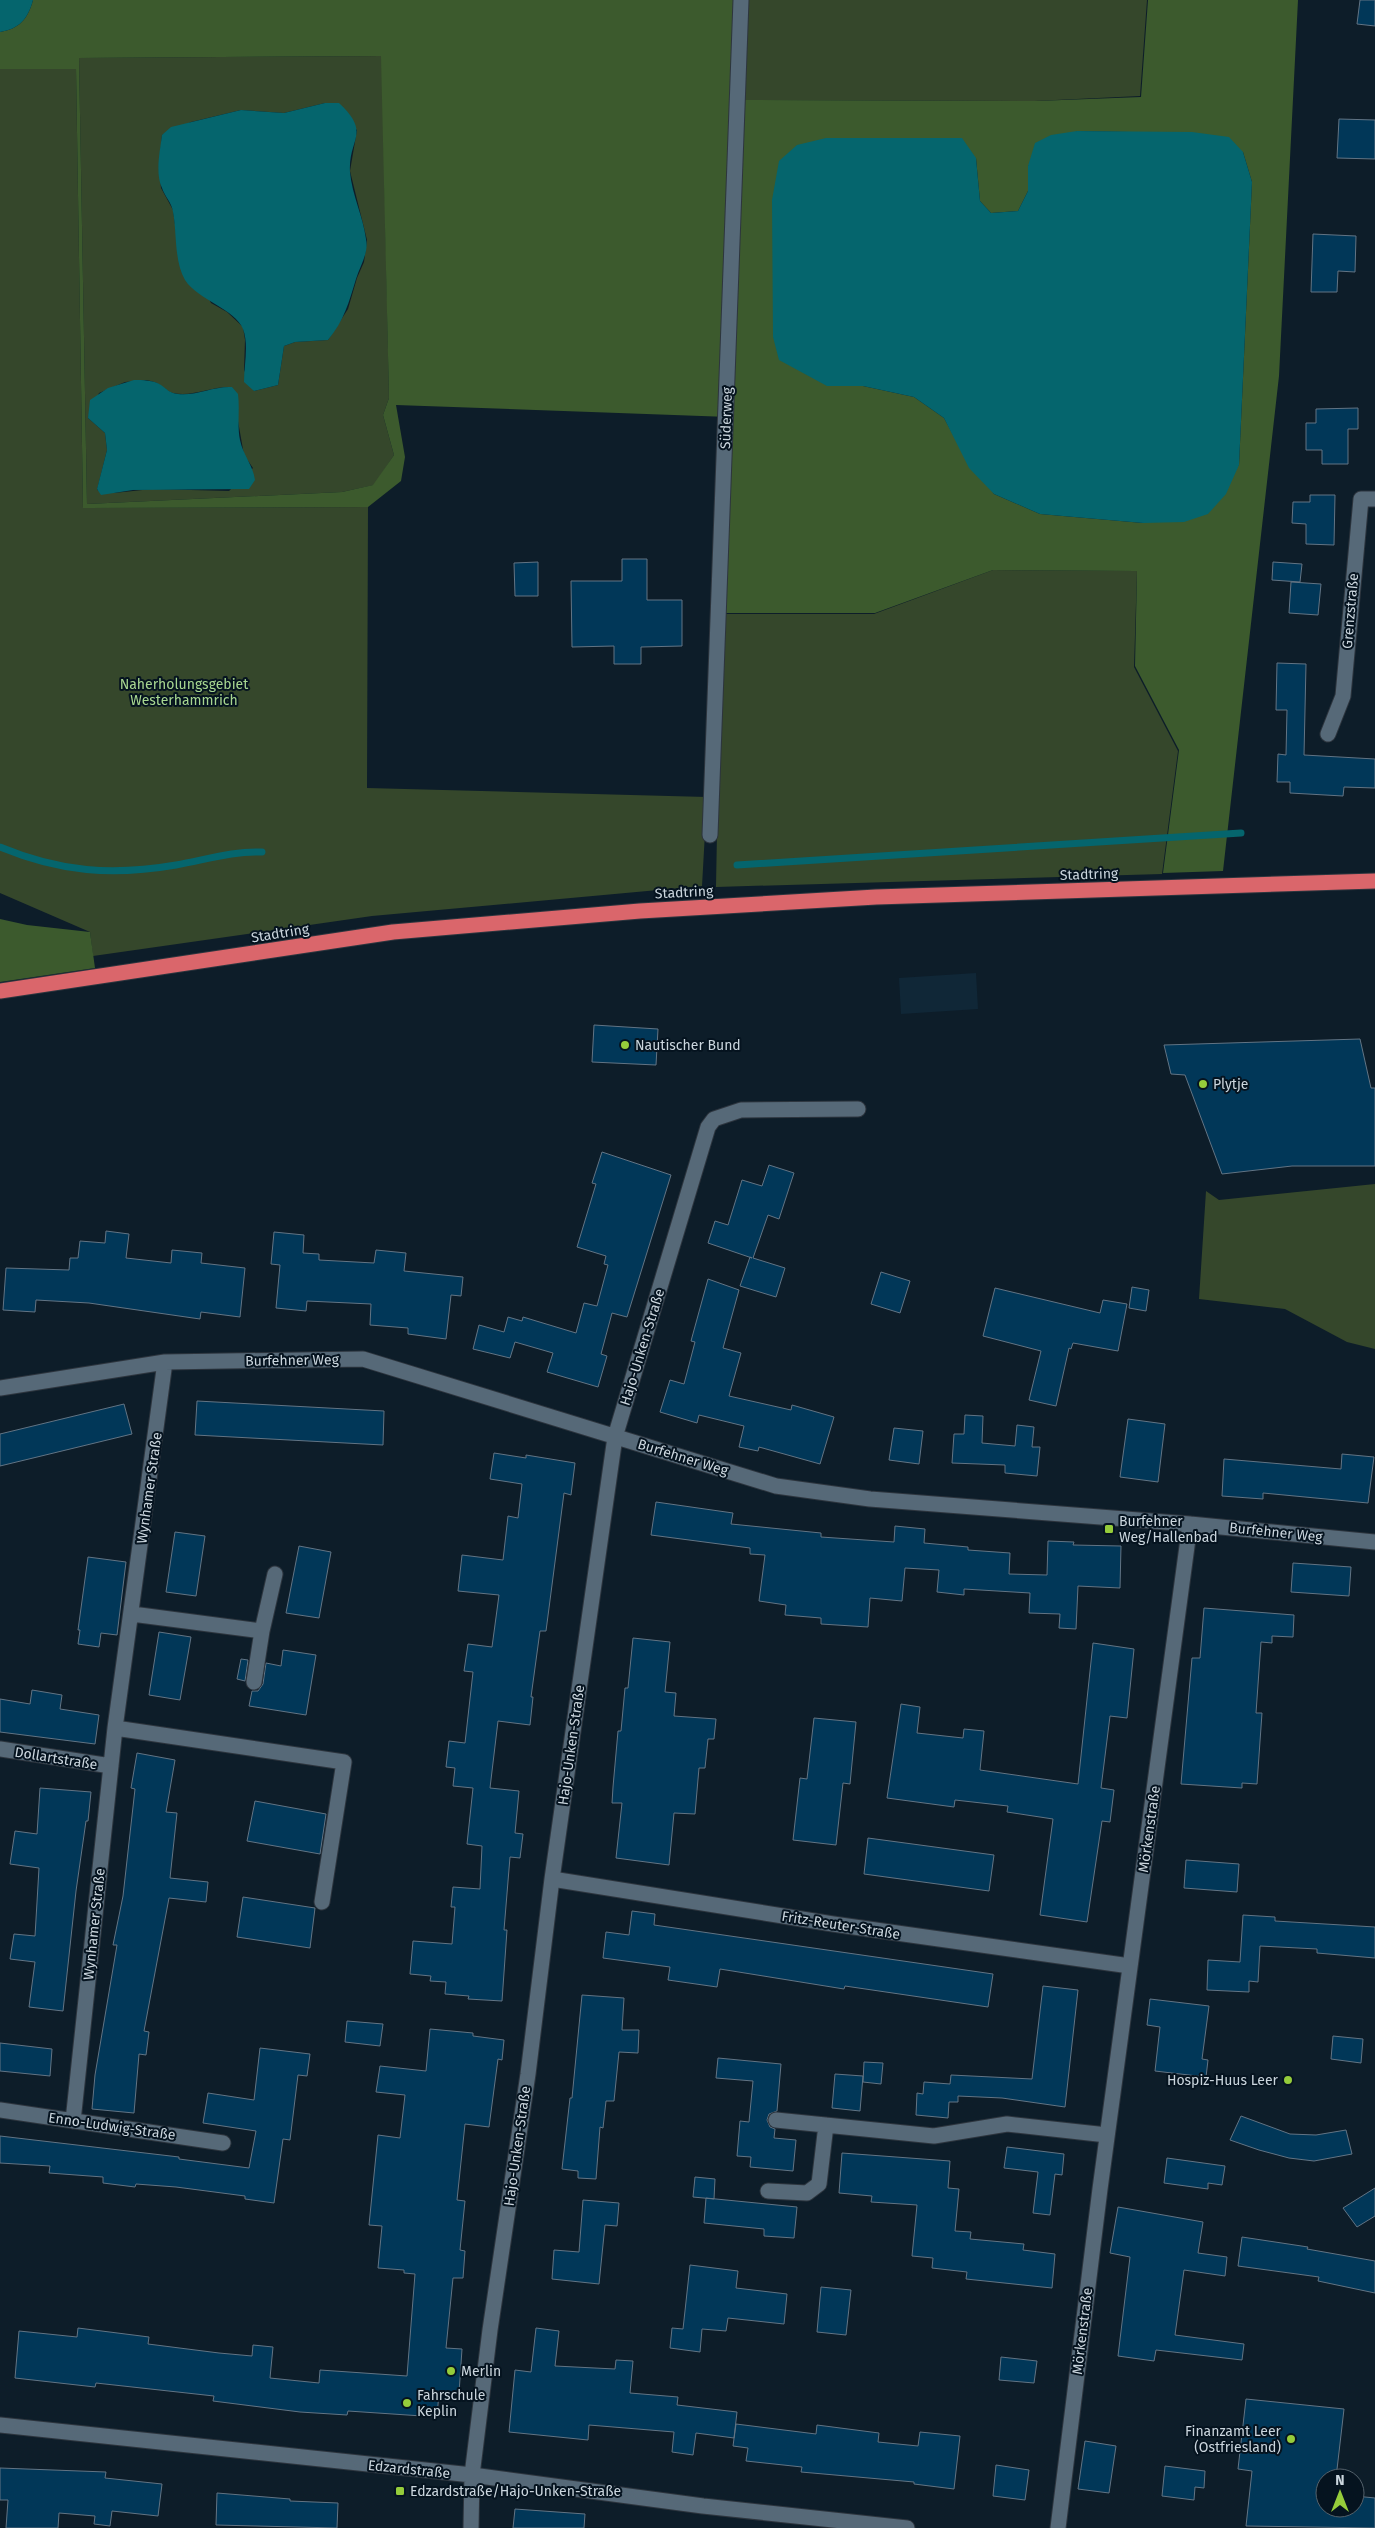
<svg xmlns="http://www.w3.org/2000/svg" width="1375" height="2528" viewBox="0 0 1375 2528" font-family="'Fira Sans',sans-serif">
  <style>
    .built { fill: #102737 }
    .green { fill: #35472b; fill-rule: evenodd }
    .forest { fill: #3c5a2d; fill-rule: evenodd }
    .water { fill: #05656d }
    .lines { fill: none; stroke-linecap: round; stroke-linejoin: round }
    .stream { stroke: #05656d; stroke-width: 7 }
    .building { fill: #013758; stroke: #627484 }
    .minor-casing { stroke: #2d353e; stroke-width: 17 }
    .highway-casing { stroke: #2d353e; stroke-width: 17 }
    .minor { stroke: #566978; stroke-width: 15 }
    .highway { stroke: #da666b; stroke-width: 15 }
    .poi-dot { fill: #95cc3b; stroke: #05131f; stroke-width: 2 }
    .labels { text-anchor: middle; stroke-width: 4; stroke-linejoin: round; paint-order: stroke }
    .street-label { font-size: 14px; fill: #cbd6de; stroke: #05131f }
    .park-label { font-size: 14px; fill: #a7d690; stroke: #05131f }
    .poi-label { font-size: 14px; fill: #cbd6de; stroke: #05131f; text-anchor: start }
  </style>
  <rect width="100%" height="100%" fill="#0d1d29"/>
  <path class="built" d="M976 973 978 1009 901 1014 899 978Z"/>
  <path class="green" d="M742 0H1147L1140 96 1035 101 738 100Z
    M382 56 389 398 383 415 394 455 374 485 342 492 87 504 79 58ZM325 103 357 130 350 171 367 240 364 262 357 278 348 309 328 340 295 342 284 346 278 385 254 391 244 370 245 340 243 327 227 312 211 303 176 232 173 210 161 188 159 168 162 135 191 122 241 110 284 113ZM146 380C151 381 156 382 160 385 165 388 168 392 173 393 194 397 211 386 232 387L244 455 253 468 229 491 152 489 114 493 97 490 107 450 105 433 88 418 99 393 125 382Z
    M0 69H76L83 508 368 507 367 788 707 797 702 886 372 916 93 956 90 932 0 893Z
    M993 570 1137 571 1134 667 1178 751 1162 874 716 887 721 614H874Z
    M1375 1184V1349L1347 1342 1285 1309 1199 1299 1206 1191 1219 1200Z"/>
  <path class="forest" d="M33 0H738L737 100 1036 101 1141 97 1148 0H1298L1279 376 1223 871 1163 873 1179 750 1135 666 1137 571 993 570 875 613H722L729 417 396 405 405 457 401 481 368 507 83 508 76 69H0V32C19 29 28 19 33 0ZM381 56 389 398 383 415 394 455 373 485 342 492 87 504 79 58ZM1077 131 1128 132 1243 152 1252 182 1239 465 1143 523 1040 514 994 494 957 442 944 418 914 397 863 386H827L826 138 976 158 980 201 991 213 1018 211 1028 191V166Z
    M0 919 27 925 90 932 95 968 0 982Z"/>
  <path class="water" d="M0 0H33C28 19 19 29 0 32Z
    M325 103H339C372 134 348 138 350 172 352 195 363 216 366 239 369 253 360 266 356 279 349 302 344 321 328 340L295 342 284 346 278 385 254 391 244 382C244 365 249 345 243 329 235 309 198 300 185 280 174 261 177 233 173 212 172 203 165 197 162 188 155 173 160 151 162 135L171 127 241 110 284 113Z
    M1077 131 1192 132 1229 137 1243 152 1252 182 1239 465 1226 494 1208 514 1184 522 1143 523 1040 514 994 494 969 468 944 418 914 397 863 386H827L779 360 773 337 772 200 779 161 797 145 826 138H962L976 158 980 201 991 213 1018 211 1028 191V166L1035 143 1051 135Z
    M134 380C143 380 153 380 161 385 167 389 169 393 178 394 197 396 213 386 232 387L238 394C240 409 237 425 240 440 243 455 253 465 255 480L249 489 133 490 101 495 97 489 107 450 105 433 88 418 90 400 108 388Z"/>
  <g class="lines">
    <path class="stream" d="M0 847C60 872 112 876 176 865 205 860 233 851 262 852
      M737 865 1241 833"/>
  </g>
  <path class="building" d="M1360 0H1375V26L1357 24Z
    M1339 119 1375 120V159L1337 158Z
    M1313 234 1356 236 1355 272 1338 271 1337 292H1311Z
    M1358 408V429H1348V464H1322V450H1306V423H1316V409Z
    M1310 495H1335L1334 545 1306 544V524L1292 523 1293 502H1310Z
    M622 559H647V600H682V646L641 647V664H614V646L572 647 571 581H622Z
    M538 562V596H515L514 563Z
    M1273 562 1302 564 1300 582 1272 580Z
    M1291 582 1321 584 1318 615 1289 613Z
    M1277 663 1306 664 1304 755 1375 759V788L1344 787 1343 796 1290 793V782H1277L1278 754 1286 755 1287 710H1276Z
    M594 1025 658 1029 656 1065 592 1062Z
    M1360 1039 1371 1088H1375V1166H1292L1222 1174 1185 1075 1171 1074 1164 1045Z
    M602 1152 671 1175 627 1317 612 1313 601 1354 607 1356 598 1387 547 1372 553 1353 515 1342 510 1358 473 1349 479 1325 504 1332 508 1317 522 1321 523 1317 576 1333 584 1303 597 1306 608 1265 604 1264 606 1256 577 1247 596 1184 592 1183Z
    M769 1165 794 1173 779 1219 768 1215 753 1258 785 1268 776 1297 740 1286 750 1257 752 1258 708 1243 715 1221 728 1225 742 1180 762 1186Z
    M106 1231 129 1234 126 1258 171 1263 172 1250 202 1253 201 1263 245 1268 240 1317 201 1312 200 1319 89 1303 36 1300 35 1312 3 1310 6 1268 69 1270 70 1258H78L80 1241 105 1243Z
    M274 1232 304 1235 303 1253 319 1254V1260L374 1263 376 1250 406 1253 404 1271 463 1277 461 1296 451 1295 446 1339 408 1334V1328L370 1325 371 1304 307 1301 306 1311 276 1308 280 1265 271 1264Z
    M881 1272 910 1281 900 1313 871 1304Z
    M708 1279 739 1290 723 1348 741 1353 729 1396 791 1410 792 1405 834 1417 820 1464 759 1447 758 1451 739 1447 744 1426 699 1415 697 1423 660 1412 670 1380 684 1384 695 1342 691 1341Z
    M1132 1287 1149 1290 1146 1311 1129 1308Z
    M995 1288 1100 1313 1103 1300 1127 1304 1118 1351 1073 1343 1071 1349 1069 1348 1056 1406 1029 1400 1041 1351 983 1336Z
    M197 1401 384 1411 383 1445 195 1435Z
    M124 1404 132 1434 0 1466V1434Z
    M965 1415 983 1416 982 1443 1015 1446 1017 1425 1034 1427 1032 1447H1040L1037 1476 1005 1473V1465L952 1463 954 1434H964Z
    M1128 1419 1165 1424 1158 1482 1120 1477Z
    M894 1428 923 1431 919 1464 889 1460Z
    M494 1453 526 1458V1455L575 1463 571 1495 564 1493 546 1631H540L531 1697H533L530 1725 498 1721 490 1788 519 1791 515 1833 523 1834 520 1858 510 1857 504 1930H507L502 2001 468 1999 469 1996 445 1994 446 1982 430 1981 431 1976 410 1974 413 1941 452 1944 455 1907H451L453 1887 480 1889 482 1846 467 1844 473 1788 453 1786 455 1768 446 1767 449 1741 465 1743 473 1672 464 1671 468 1644 492 1647 499 1595 458 1591 462 1555 503 1560 508 1516 518 1518 522 1484 490 1479Z
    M1342 1454 1374 1457 1368 1503 1263 1493V1499L1222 1496 1224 1459 1341 1469Z
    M656 1502 733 1513 731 1524 821 1533V1537L894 1542 895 1526 925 1529 924 1543 968 1547V1550L1010 1553 1009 1574 1047 1575 1048 1541 1074 1542 1073 1545 1121 1546 1120 1588 1078 1586 1076 1629 1059 1628 1060 1614 1029 1613 1030 1593 964 1589V1595L937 1592 939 1570 905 1568 902 1601 870 1598 868 1627 821 1624V1618L785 1615 786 1605 759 1601 765 1555 750 1554V1548L651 1535Z
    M175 1532 205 1536 196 1596 166 1592Z
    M299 1546 331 1552 319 1618 286 1613Z
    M88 1557 126 1562 117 1635 101 1633 99 1647 78 1644 80 1630H78Z
    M1293 1563 1351 1567 1349 1596 1291 1592Z
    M1204 1608 1294 1615 1293 1637 1272 1636V1643L1261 1642 1256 1713H1262L1257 1784 1242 1783V1788L1181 1784 1192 1658H1200Z
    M159 1632 191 1637 180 1700 149 1695Z
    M633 1638 670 1642 665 1692 676 1693 674 1716 716 1719 714 1739H708L705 1768H699L695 1814 674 1813 669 1865 616 1858 622 1803H612L613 1787 618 1731H621L625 1688H628Z
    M1093 1643 1134 1649 1127 1718 1110 1716 1101 1788 1114 1790 1110 1822 1102 1821 1087 1922 1040 1915 1053 1819 1007 1812 1008 1806 955 1800 954 1807 887 1798 901 1704 920 1707 917 1733 963 1738 964 1729 984 1731 980 1770 1078 1784Z
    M283 1650 316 1655 306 1715 249 1706 252 1691H258L263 1684 266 1663 281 1666Z
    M241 1659 248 1660 245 1681 237 1679Z
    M32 1690 62 1695 60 1709 99 1715 95 1744 0 1732V1699L30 1704Z
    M814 1718 856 1722 850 1784 843 1783 836 1845 793 1840 800 1778 807 1779Z
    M137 1753 175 1760 166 1812 177 1813 170 1878 208 1882 206 1902 169 1898 144 2031 149 2032 146 2055 139 2054 134 2113 92 2109 95 2075 117 1945H113L123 1896 135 1789 131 1788Z
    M40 1788 91 1792 88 1821H86L76 1891 63 2011 29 2007 35 1962 10 1959 14 1934 35 1936 39 1868 10 1864 15 1831 37 1834Z
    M255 1801 326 1814 320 1854 247 1841Z
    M868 1838 994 1855 989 1891 864 1874Z
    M1186 1860 1239 1864 1237 1892 1184 1888Z
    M243 1897 315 1908 310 1948 237 1937Z
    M632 1911 655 1914 654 1925 993 1974 988 2007 845 1986 844 1989 720 1969 717 1987 668 1980 670 1967 603 1958 606 1932 629 1935Z
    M1243 1915 1275 1917V1921L1375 1927V1958L1317 1953V1949L1260 1946 1258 1982 1249 1981V1992L1207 1990 1208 1960 1240 1962Z
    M1043 1986 1078 1990 1065 2107 1002 2098 958 2096V2102H949L948 2118 916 2115 917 2093 923 2094 924 2082 950 2084 951 2075 1032 2079Z
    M582 1995 624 1998 622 2030H639L638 2053 619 2052 614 2101H606L603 2128 600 2127 596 2179 578 2178V2171L562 2169 570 2098H572Z
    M1150 1999 1209 2006 1202 2059 1208 2060 1206 2077 1155 2071 1160 2027 1147 2025Z
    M347 2021 383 2024 380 2046 345 2042Z
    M430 2029 473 2033V2036L504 2040 502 2060 498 2059 489 2127 465 2124 457 2200 465 2201 460 2250 465 2251 463 2278H453L446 2348 462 2349 459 2393 439 2392 437 2417 348 2411 347 2415 300 2412 213 2401 214 2396 96 2383 95 2387 15 2378 19 2331 77 2337 78 2328 149 2337 148 2344 219 2353 252 2356 253 2345 273 2347 270 2378 319 2383 320 2370 407 2376 415 2274 404 2273V2270L378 2268 382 2226 369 2225 378 2135 400 2138 405 2095 376 2092 380 2066 426 2071Z
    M1333 2036 1363 2039 1361 2063 1331 2059Z
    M0 2043 52 2049 50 2076 0 2071Z
    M260 2048 310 2054 307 2076 298 2075 290 2140 283 2139 274 2203 245 2199V2196L176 2187 136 2184 135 2187 103 2183V2177L49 2173 50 2166 0 2163V2136L179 2157V2159L249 2168 256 2131 203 2123 208 2093 254 2100Z
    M718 2058 781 2064 777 2111 769 2114 767 2120 770 2127 775 2129 774 2138 796 2140 793 2171 750 2167 751 2157 737 2156 740 2121 749 2122 753 2081 716 2078Z
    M864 2062 883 2063 881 2084 863 2082Z
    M835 2074 863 2076 860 2111 832 2108Z
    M1241 2116 1290 2134 1316 2135 1346 2130 1352 2154 1314 2161 1289 2158 1259 2150 1230 2140Z
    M1007 2147 1064 2154 1062 2175 1055 2174 1050 2215 1033 2213 1038 2172 1004 2168Z
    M842 2153 950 2161 948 2188 959 2189 955 2231 971 2232 970 2239 1024 2244 1023 2250 1055 2254 1052 2288 966 2279 967 2272 932 2268 933 2258 912 2256 917 2205 871 2202 872 2196 839 2193Z
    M1167 2158 1225 2166 1222 2185 1208 2183V2189L1164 2183Z
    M695 2177 715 2179 714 2199 693 2197Z
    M1375 2188V2216L1357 2227 1343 2208Z
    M706 2198 797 2207 794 2238 764 2236V2229L704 2223Z
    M583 2200 619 2203 617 2226 605 2225 599 2284 552 2279 554 2250 579 2252Z
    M1118 2207 1203 2222 1198 2253 1227 2257 1225 2276 1184 2270 1175 2335 1244 2344 1242 2360 1156 2350 1154 2361 1118 2356 1130 2257 1110 2253Z
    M1242 2237 1308 2247 1307 2249 1375 2261V2293L1318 2281 1319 2277 1238 2266Z
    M690 2265 738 2271 736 2288 787 2294 784 2324 728 2318 726 2331 702 2329 700 2352 670 2348 672 2328 683 2329Z
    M821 2287 851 2290 846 2335 817 2332Z
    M536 2328 559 2331 555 2366 615 2369 616 2360 633 2361 630 2393 678 2397 677 2405 737 2412 734 2438 696 2433 693 2455 672 2452 674 2432 589 2425 588 2440 509 2432 515 2370 531 2372Z
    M1001 2357 1037 2361 1034 2383 999 2380Z
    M1246 2399 1344 2409 1336 2478H1325V2508H1355V2496L1375 2498V2528L1246 2526 1252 2471 1238 2469Z
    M736 2424 816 2434 817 2425 879 2433 878 2442 918 2446 920 2432 960 2436 954 2489 914 2484V2482L801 2472 802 2467 746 2461 748 2448 733 2446Z
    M1085 2441 1116 2446 1109 2493 1078 2489Z
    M996 2465 1029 2470 1025 2500 993 2496Z
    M1165 2466 1205 2471 1204 2488 1195 2487 1194 2500 1162 2496Z
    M0 2468 106 2472 105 2478 162 2484 158 2516 112 2511 110 2526 94 2524 95 2516 59 2513 58 2528H6L8 2500H0Z
    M217 2493 290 2499V2501L338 2503 337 2528 216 2525Z
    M515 2509 585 2514 584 2528H513Z"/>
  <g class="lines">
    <g class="minor-casing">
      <path id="minor" d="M1328 734 1343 696 1361 499H1375
        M710 835 741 0
        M0 1388 165 1362 363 1359 776 1486 870 1499 1190 1524 1375 1542
        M132 1614 262 1631
        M254 1682 262 1631 275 1574
        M115 1728 344 1762 322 1902
        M0 1749 111 1766
        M552 1879 833 1924 1130 1966
        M0 2110 223 2143
        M776 2120 934 2136 1007 2124 1107 2135
        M73 2121 115 1728 165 1362
        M768 2191 807 2193 819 2184 826 2125
        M0 2425 472 2475 703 2506 907 2528
        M471 2528 472 2475 490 2330 528 2074 552 1879 615 1437 708 1127 714 1119 741 1110 858 1109
        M1058 2528 1100 2189 1190 1524"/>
    </g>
    <g class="highway-casing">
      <path id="highway" d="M0 991 393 932 640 911 876 897 1375 881"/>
    </g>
    <use href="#minor" class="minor"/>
    <use href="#highway" class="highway"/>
  </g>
  <g class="poi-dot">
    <circle cx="625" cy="1045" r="5"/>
    <circle cx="1203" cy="1084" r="5"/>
    <rect x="1104" y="1524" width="10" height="10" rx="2.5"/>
    <circle cx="1288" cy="2080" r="5"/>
    <circle cx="451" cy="2371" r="5"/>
    <circle cx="407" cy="2403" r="5"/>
    <circle cx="1291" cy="2439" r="5"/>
    <rect x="395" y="2486" width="10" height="10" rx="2.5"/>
  </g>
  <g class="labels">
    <g class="street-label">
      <text transform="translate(726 418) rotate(-88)" y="5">Süderweg</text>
      <text transform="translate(1350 611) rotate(-85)" y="5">Grenzstraße</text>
      <text transform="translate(1089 874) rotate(-2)" y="5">Stadtring</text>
      <text transform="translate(684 892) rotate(-3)" y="5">Stadtring</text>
      <text transform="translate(280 933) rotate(-9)" y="5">Stadtring</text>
      <text transform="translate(642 1347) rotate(-73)" y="5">Hajo-Unken-Straße</text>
      <text transform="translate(292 1360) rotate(-1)" y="5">Burfehner Weg</text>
      <text transform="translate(683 1457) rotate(17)" y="5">Burfehner Weg</text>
      <text transform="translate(149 1488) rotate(-82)" y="5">Wynhamer Straße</text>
      <text transform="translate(1276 1532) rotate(6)" y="5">Burfehner Weg</text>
      <text transform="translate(571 1745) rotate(-82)" y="5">Hajo-Unken-Straße</text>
      <text transform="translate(56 1758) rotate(9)" y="5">Dollartstraße</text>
      <text transform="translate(1149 1829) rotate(-82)" y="5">Mörkenstraße</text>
      <text transform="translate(94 1924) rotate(-84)" y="5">Wynhamer Straße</text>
      <text transform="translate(841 1925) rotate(9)" y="5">Fritz-Reuter-Straße</text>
      <text transform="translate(112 2126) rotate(8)" y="5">Enno-Ludwig-Straße</text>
      <text transform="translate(517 2146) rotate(-82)" y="5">Hajo-Unken-Straße</text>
      <text transform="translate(1082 2331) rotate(-83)" y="5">Mörkenstraße</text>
      <text transform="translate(409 2469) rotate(6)" y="5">Edzardstraße</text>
    </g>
    <g class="park-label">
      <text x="184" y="689">Naherholungsgebiet<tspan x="184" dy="16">Westerhammrich</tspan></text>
    </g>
    <g class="poi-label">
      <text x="635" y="1050">Nautischer Bund</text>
      <text x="1213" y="1089">Plytje</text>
      <text x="1119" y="1526">Burfehner<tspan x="1119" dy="16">Weg/Hallenbad</tspan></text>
      <text x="1278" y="2085" text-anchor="end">Hospiz-Huus Leer</text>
      <text x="461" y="2376">Merlin</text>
      <text x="417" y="2400">Fahrschule<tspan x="417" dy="16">Keplin</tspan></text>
      <text x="1281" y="2436" text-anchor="end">Finanzamt Leer<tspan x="1281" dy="16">(Ostfriesland)</tspan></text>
      <text x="410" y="2496">Edzardstraße/Hajo-Unken-Straße</text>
    </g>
  </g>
  <g transform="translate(1340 2493)"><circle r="24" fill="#05131f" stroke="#54616b"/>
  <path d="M0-4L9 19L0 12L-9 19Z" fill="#95cc3b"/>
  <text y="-8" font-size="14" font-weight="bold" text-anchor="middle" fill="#cbd6de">N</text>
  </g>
</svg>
